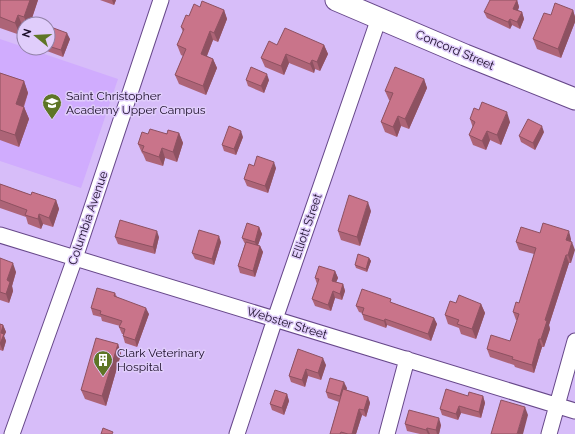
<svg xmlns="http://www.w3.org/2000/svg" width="575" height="434" viewBox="0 0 575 434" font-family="Raleway,sans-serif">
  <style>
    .built { fill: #d0acfe }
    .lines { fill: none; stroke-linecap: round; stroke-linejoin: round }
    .street-casing { stroke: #67488a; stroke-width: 17 }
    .secondary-casing { stroke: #67488a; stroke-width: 23 }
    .street { stroke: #fff; stroke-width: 15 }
    .secondary { stroke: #fff; stroke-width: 21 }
    .wall { fill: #ad6477 }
    .shaded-wall { fill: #8d5161 }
    .building { fill: #c9748a; stroke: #8d5161 }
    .labels { text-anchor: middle; stroke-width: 3; stroke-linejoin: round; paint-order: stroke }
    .street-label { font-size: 12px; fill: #1b0e29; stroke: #e0cdfb }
    .poi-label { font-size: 12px; fill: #1b0e29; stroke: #e0cdfb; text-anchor: start }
  </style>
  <rect width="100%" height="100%" fill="#d7bdf9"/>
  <path class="built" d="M0 39 118 79 81 188 0 161Z"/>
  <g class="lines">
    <g class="street-casing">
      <path id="street" d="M0 235 575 411
        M12 434 75 258 161 0
        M237 434 275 319 379 18
        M387 434 407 359
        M549 434 575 341"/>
    </g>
    <g class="secondary-casing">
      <path id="secondary" d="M336 0 465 55 575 99"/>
    </g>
    <use href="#street" class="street"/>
    <use href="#secondary" class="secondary"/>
  </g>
  <path class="wall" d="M0 0H38L30 24H24V27H23L20 35 0 28Z
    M100 0H116L114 5Z
    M517 0 519 7 518 10 522 12 524 19 520 29 512 25 510 29 487 18 484 12Z
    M200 7 224 10 227 19 218 42 213 40 207 56 213 59 217 68 206 95 179 84 175 75 183 56 181 55 177 45 183 32 181 27 189 16Z
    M573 10 575 17V22L561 58 537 49 533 39 551 15Z
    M48 26 70 39 63 57 39 48H48Z
    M277 45H324L328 54 320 71 315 69 314 73 289 63 284 75 265 67 261 58Z
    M0 73 24 81 28 93 24 107 29 119 19 147 0 140Z
    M424 79 427 88 409 129 401 126 397 137 385 132 381 122 390 100H389L385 91Z
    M246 80H269L264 93 248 86Z
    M470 119 510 122 501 145 490 140 486 150 473 145 469 135 473 128Z
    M544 132 535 150 521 142 519 136Z
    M179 133 183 143 177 162 165 158 163 166 146 161 143 154 142 153 138 144 148 134Z
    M243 137 236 155 224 151 222 145Z
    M254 166 276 168 268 193 247 186 244 179Z
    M0 184 31 195 56 200 59 209 53 227 43 224 41 229 28 224 26 217 0 208Z
    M371 211 360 246 341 240 338 231Z
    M259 227 262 234 258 245 260 246 263 252 255 277 240 273 238 266 245 244 242 238Z
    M540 233 571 239V263H569L549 325 550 329 544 347H542L534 373 515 367 514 365 490 357 487 349 510 341 517 320H516L513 312 519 303 534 254 519 250 516 242Z
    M115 237H159L155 254 118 244Z
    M221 242 214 265 195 259 192 253Z
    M0 258 16 272 12 286 13 291 9 303 0 300Z
    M369 258 371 261 367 272 356 268 355 265Z
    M335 271 338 278 336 282 343 284 345 291 342 300 335 298 331 311 315 306 312 299 317 284 315 278Z
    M115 293 117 297 149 314 137 347 125 343 123 336V334H122L119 327 120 326 102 321 101 317 93 315 91 308Z
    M393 303 434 318 437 324 431 341 387 325 386 328 364 320 362 313 359 312 356 306Z
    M481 304 485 313 476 339 461 334 459 328 448 324 445 315Z
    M0 324 3 325 6 332 4 336 6 341 3 351 0 350Z
    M118 344 121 354 106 406 85 399 81 390Z
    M298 349 326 365 321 380 308 376 305 387 291 382 289 376Z
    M347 388 346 390 368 397 370 403 366 417 362 415 356 434H330L339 402 328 398 326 392Z
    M287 394 289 401 284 415 272 410 270 404Z
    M468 396H483L485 403 481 418 461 413 458 420 442 415 440 409Z
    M405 424 441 425 439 434H420L407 431Z"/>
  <path class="shaded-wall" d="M30 0H38L30 24H27L24 17Z
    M112 0H116L114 5Z
    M517 0 519 7 516 15 513 9Z
    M224 10 227 19 218 42 214 33Z
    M573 10 575 17V22L561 58 558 49Z
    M522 12 524 19 520 29 517 22Z
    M18 15 23 27 20 35 15 23Z
    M510 19 512 25 510 29 508 22Z
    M210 31 213 40 204 63 201 54Z
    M67 33 70 39 63 57 61 50Z
    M324 45 328 54 320 71 317 62Z
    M286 54 289 63 284 75 281 66Z
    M213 59 217 68 206 95 203 86Z
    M312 60 315 69 314 73 310 64Z
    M267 74 269 80 264 93 261 86Z
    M424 79 427 88 409 129 405 119Z
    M24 81 28 93 20 116 16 104Z
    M24 107 29 119 19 147 15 135Z
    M507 112 510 122 501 145 497 135Z
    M398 116 401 126 397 137 393 127Z
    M542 126 544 132 535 150 533 143Z
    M241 131 243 137 236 155 234 149Z
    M487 131 490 140 486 150 482 141Z
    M179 133 183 143 177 162 173 152Z
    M162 148 165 158 163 166 159 157Z
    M274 162 276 168 268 193 265 186Z
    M56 200 59 209 53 227 49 218Z
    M368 202 371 211 360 246 357 237Z
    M39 214 43 224 41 229 38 219Z
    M259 227 262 234 257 248 255 242Z
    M157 231 159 237 155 254 153 247Z
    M569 231 571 239 569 248 566 240Z
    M219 236 221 242 214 265 212 259Z
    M572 242 575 250 571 263 568 255Z
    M260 246 263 252 255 277 253 271Z
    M566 255 569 263 549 325 550 329 544 347 541 339 545 320Z
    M369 258 371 261 367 272 366 269Z
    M13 263 16 272 12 286 13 291 9 303 6 294 7 280Z
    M335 271 338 278 334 287 332 281Z
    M343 284 345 291 342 300 340 294Z
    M333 291 335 298 331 311 328 305Z
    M481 304 485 313 476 339 472 329Z
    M146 308 149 314 137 347 135 340Z
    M434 318 437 324 431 341 428 334Z
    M385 319 387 325 386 328 384 321Z
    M3 325 6 332 4 336 6 341 3 351 0 344 1 333Z
    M539 339 542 347 534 373 532 365Z
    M118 344 121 354 106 406 102 396Z
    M323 358 326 365 321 380 318 373Z
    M306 369 308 376 305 387 302 380Z
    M344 382 347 388 343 403 340 396Z
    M287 394 289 401 284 415 282 408Z
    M483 396 485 403 481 418 479 412Z
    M368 397 370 403 366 417 364 410Z
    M459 406 461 413 458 420 456 414Z
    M525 407 528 415 523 434H517Z
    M359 409 362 415 356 434H352Z
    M439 418 441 425 439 434H437L436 430Z
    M427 428 430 434H428L426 430Z"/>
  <path class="building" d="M0 0H30L24 17 18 15 15 23 0 17Z
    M490 0H517L513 9 522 12 517 22 510 19 508 22 484 12Z
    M202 1 224 10 214 33 210 31 201 54 213 59 203 86 175 75 186 49 177 45 184 29 181 27 186 15 189 16 194 4 200 7Z
    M555 3 573 10 558 49 533 39 544 13 551 15Z
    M48 26 67 33 61 50 48 46Z
    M285 28 324 45 317 62 312 60 310 64 286 54 281 66 261 58 269 41 277 45Z
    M251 67 267 74 261 86 246 80Z
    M395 67 424 79 405 119 398 116 393 127 381 122 393 93 385 91Z
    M0 73 24 81 16 104 24 107 15 135 0 130Z
    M482 102 507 112 497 135 487 131 482 141 469 135 475 122 470 119 474 108 479 110Z
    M528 119 542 126 533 143 519 136Z
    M229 126 241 131 234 149 222 145Z
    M150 129 167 134 168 130 179 133 173 152 162 148 159 157 142 151 144 146 138 144 142 132 148 134Z
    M257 156 274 162 265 186 244 179 249 164 254 166Z
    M0 184 31 195 32 192 56 200 49 218 39 214 38 219 25 215 27 210 0 200Z
    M349 195 368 202 357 237 338 231Z
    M120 220 157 231 153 247 115 237Z
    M247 223 259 227 255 242 242 238Z
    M543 223 569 231 566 240 572 242 568 255H566L545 320 547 321 541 339H539L532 365 512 359 513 357 487 349 491 335 510 341 519 314 513 312 516 302 519 303 536 248 516 242 521 227 540 233Z
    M199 230 219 236 212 259 192 253Z
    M246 242 260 246 253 271 238 266Z
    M358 254 369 258 366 269 355 265Z
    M0 258 13 263 7 280 10 282 6 294 0 292Z
    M319 266 335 271 332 281 343 284 340 294 333 291 328 305 312 299 319 279 315 278Z
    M97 288 115 293 114 296 146 308 135 340 123 336 125 329 119 327 122 321 100 314 101 311 91 308Z
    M362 289 391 299 390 302 434 318 428 334 385 319 384 321 362 314 364 308 356 306Z
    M459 295 481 304 472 329 457 324 459 320 445 315 450 301 456 303Z
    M0 324 3 325 1 333 4 334 0 344Z
    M96 338 118 344 102 396 81 390Z
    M298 349 323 358 318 373 306 369 302 380 289 376Z
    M330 378 344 382 340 396 326 392Z
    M343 389 368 397 364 410 359 409 352 434H348L341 432 340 434H330Z
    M446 389 468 396 469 392 483 396 479 412 459 406 456 414 440 409Z
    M275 390 287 394 282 408 270 404Z
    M501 400 525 407 517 434H491Z
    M409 410 439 418 436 430 427 428 426 430 405 424Z
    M103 428 113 432 112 434H101Z"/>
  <defs>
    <g id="school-pin" transform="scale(1)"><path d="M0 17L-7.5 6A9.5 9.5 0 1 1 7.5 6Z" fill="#5e7526" stroke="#e0cdfb"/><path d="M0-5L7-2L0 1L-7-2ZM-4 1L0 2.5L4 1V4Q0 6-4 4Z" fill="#fff"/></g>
    <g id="building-pin" transform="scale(1)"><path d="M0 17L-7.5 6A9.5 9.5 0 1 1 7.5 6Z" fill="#5e7526" stroke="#e0cdfb"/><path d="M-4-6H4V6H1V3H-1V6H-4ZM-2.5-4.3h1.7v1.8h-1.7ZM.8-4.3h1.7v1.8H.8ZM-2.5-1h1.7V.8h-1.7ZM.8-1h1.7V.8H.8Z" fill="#fff"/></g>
  </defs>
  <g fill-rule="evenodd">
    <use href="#school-pin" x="52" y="103"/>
    <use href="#building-pin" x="103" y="360"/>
  </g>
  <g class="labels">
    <g class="street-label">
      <text transform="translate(455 50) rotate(23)" y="4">Concord Street</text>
      <text transform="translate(88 218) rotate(-71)" y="4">Columbia Avenue</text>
      <text transform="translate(307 226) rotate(-71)" y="4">Elliott Street</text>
      <text transform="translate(287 323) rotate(17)" y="4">Webster Street</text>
    </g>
    <g class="poi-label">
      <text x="66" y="100">Saint Christopher<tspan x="66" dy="14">Academy Upper Campus</tspan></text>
      <text x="117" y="357">Clark Veterinary<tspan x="117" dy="14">Hospital</tspan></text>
    </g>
  </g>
  <g transform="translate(36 36) rotate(288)"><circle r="19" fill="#e0cdfb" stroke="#9181a7"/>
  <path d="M0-3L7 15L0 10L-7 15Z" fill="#5e7526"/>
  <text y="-6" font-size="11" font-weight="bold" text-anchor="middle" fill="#1b0e29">N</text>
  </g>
</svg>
